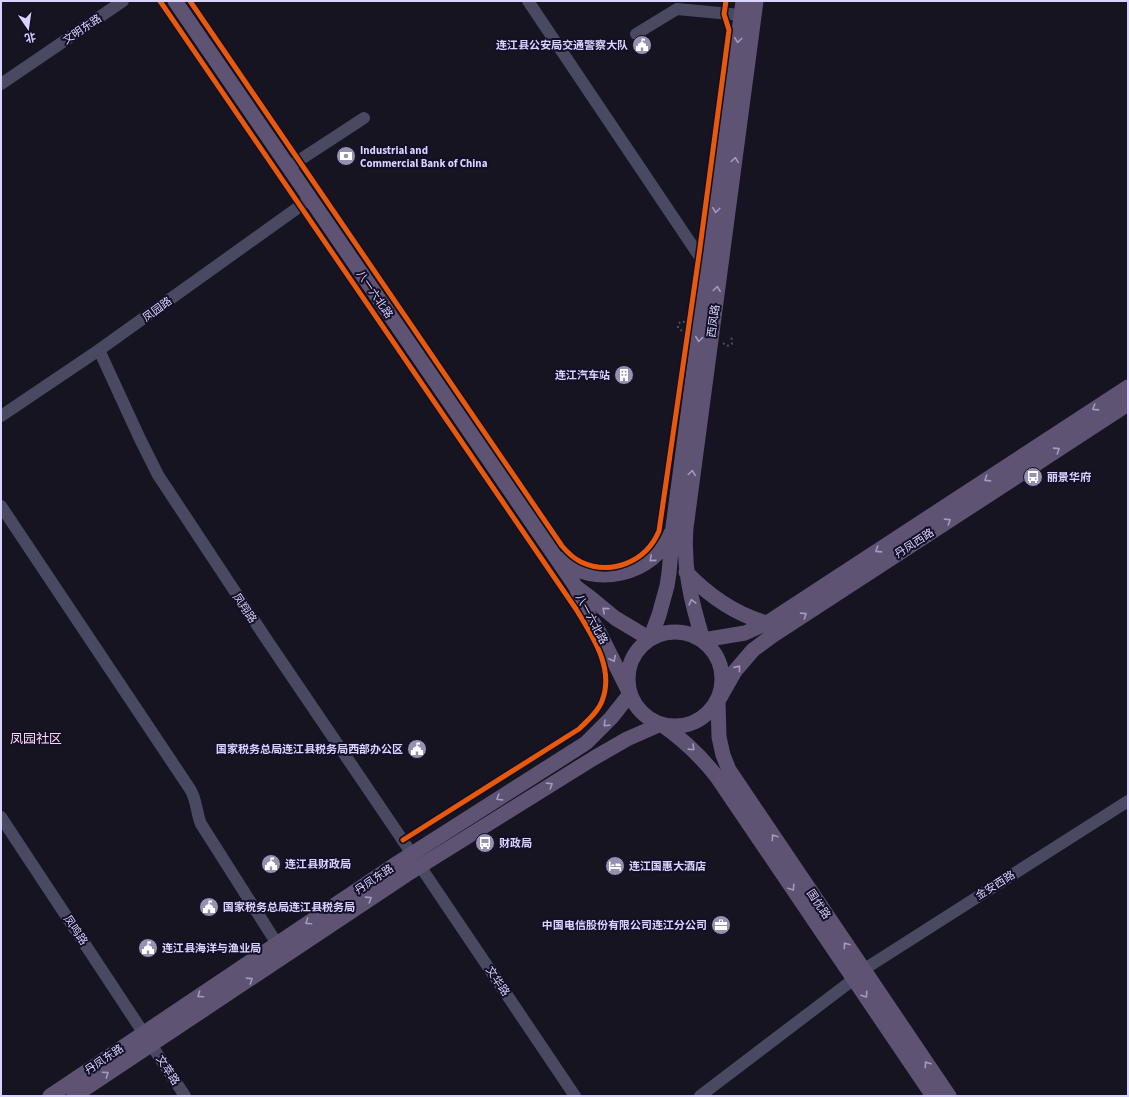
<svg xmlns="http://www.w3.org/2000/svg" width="1129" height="1097" viewBox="0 0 1129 1097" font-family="'Source Sans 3','Noto Sans SC',sans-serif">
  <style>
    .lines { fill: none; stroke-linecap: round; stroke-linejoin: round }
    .path { stroke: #44505f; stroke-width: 2; stroke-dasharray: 2 3; stroke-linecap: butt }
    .minor { stroke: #4a4962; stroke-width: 12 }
    .major { stroke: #5e5373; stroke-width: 15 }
    .cycleway-casing { stroke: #130f26; stroke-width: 8 }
    .cycleway { stroke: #e8590c; stroke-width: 5 }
    .oneway { stroke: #a29ac0 }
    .labels { text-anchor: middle; stroke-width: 4; stroke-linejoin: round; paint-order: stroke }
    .street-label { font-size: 11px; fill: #d9d4ff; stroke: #130f26 }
    .poi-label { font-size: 11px; font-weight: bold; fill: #d9d4ff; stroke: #130f26; text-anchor: start }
    .quarter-label { font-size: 13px; fill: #ffd6f0; stroke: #130f26 }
  </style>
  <rect width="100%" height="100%" fill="#161421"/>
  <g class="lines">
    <path class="path" d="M682 331 678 328V324L682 321 686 323
      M723 343 727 346 732 344V339L729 337"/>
    <path class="minor" d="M528 1 708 269
      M636 34 677 9 741 15
      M1 84 123 1
      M289 167 364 118
      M99 350 140 439 158 475 267 640 412 854
      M1 416 99 350 310 199
      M1 506 190 789C197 800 196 812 201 824L281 950
      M1 817 185 1096
      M420 866 575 1096
      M863 970 1128 801
      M700 1096 854 979"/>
    <path class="major" d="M175 1 576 587 582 605 599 632 630 694
      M560 559C593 589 654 575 671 533
      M686 572C709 596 734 614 767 623
      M576 587 592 599 615 618 650 639
      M628 679a47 47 0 1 1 94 0a47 47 0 1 1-94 0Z
      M650 639 659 615 667 586 669 573 673 527 743 1
      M703 640C691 601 683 568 686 528L756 1
      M703 640 745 633 767 623 1128 387
      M661 724C684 740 700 755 717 777L933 1096
      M50 1096 399 862 586 743 611 718 630 694
      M74 1096 406 875 594 758 627 739 661 724
      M949 1096 729 770 723 755 719 737 718 701 735 671 753 650 772 636 1128 404"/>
    <g class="cycleway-casing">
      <path id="cycleway" d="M160 1 576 609C592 636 615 668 602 701 598 712 587 721 579 729L403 840
        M190 1 562 546C567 552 573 558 581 562 611 576 646 562 659 531L699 255 729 30 724 14 726 1"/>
    </g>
    <use href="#cycleway" class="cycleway"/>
  </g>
  <defs><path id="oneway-chevron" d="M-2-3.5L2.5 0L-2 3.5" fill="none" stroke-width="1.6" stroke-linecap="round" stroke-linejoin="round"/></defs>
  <g class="oneway">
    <use href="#oneway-chevron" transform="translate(738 40) rotate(97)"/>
    <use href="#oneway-chevron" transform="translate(735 160) rotate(-82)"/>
    <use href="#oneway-chevron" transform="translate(716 210) rotate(97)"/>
    <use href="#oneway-chevron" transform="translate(717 289) rotate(-82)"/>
    <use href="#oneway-chevron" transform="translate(699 339) rotate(98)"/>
    <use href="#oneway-chevron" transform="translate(1095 408) rotate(147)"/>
    <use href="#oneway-chevron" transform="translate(1057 450) rotate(-33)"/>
    <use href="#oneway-chevron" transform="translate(692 473) rotate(-82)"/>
    <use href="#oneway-chevron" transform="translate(987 479) rotate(147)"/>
    <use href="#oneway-chevron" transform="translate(948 521) rotate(-33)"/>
    <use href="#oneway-chevron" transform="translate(878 550) rotate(147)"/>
    <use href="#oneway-chevron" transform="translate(652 559) rotate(140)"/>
    <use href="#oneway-chevron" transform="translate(692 602) rotate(-104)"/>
    <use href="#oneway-chevron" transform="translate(605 610) rotate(-140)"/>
    <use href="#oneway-chevron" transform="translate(804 615) rotate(-33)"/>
    <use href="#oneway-chevron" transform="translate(613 659) rotate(63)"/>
    <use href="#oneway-chevron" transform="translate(738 668) rotate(-51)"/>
    <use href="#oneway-chevron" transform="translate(606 724) rotate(136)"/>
    <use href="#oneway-chevron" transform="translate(692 748) rotate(44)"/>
    <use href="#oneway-chevron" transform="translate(550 785) rotate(-32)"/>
    <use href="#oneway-chevron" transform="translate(499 798) rotate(148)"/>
    <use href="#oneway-chevron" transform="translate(774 837) rotate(-124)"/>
    <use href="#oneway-chevron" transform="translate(792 888) rotate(56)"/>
    <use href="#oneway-chevron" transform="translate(369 899) rotate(-33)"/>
    <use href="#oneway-chevron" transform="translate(308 922) rotate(146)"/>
    <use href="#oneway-chevron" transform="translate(846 945) rotate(-124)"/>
    <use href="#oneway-chevron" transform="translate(250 980) rotate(-33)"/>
    <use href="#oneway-chevron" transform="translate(200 995) rotate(146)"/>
    <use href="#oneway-chevron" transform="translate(865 995) rotate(56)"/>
    <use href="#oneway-chevron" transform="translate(927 1064) rotate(-124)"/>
    <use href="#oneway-chevron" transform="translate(106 1074) rotate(-34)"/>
  </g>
  <defs>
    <g id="civic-disc" transform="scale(1)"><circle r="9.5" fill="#9591b1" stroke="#130f26"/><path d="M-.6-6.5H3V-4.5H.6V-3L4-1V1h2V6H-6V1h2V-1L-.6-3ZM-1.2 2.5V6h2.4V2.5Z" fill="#fff"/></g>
    <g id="bank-disc" transform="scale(1)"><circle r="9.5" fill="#9591b1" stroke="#130f26"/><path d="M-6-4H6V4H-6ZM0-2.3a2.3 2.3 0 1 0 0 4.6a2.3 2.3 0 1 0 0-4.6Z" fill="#fff"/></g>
    <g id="building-disc" transform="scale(1)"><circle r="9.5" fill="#9591b1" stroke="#130f26"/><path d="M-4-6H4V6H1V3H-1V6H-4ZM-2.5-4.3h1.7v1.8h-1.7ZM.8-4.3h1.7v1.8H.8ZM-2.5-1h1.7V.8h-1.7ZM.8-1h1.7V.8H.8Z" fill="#fff"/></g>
    <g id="bus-disc" transform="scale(1)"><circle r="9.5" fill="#9591b1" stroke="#130f26"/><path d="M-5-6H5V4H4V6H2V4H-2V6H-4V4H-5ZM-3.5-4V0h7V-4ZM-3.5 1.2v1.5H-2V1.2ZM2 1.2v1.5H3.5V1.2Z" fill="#fff"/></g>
    <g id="hotel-disc" transform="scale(1)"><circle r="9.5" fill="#9591b1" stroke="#130f26"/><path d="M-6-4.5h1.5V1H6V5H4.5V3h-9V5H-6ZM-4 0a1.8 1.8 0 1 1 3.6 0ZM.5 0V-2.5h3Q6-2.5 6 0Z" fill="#fff"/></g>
    <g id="office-disc" transform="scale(1)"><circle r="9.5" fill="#9591b1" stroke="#130f26"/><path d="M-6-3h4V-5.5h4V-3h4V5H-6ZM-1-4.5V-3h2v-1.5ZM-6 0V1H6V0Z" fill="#fff"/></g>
  </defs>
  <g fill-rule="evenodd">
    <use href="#civic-disc" x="642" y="45"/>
    <use href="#bank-disc" x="346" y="156"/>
    <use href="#building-disc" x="624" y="375"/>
    <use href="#bus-disc" x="1033" y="477"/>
    <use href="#civic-disc" x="417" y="749"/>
    <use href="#bus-disc" x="485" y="843"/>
    <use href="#civic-disc" x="271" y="864"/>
    <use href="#hotel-disc" x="615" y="866"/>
    <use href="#civic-disc" x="209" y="907"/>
    <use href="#office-disc" x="721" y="925"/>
    <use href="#civic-disc" x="148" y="948"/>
  </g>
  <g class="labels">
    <g class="street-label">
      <text transform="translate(82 29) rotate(-34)" y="4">文明东路</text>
      <text transform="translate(375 294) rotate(56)" y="4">八一六北路</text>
      <text transform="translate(157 309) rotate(-36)" y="4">凤园路</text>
      <text transform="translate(713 321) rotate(-82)" y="4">西凤路</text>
      <text transform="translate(914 543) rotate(-33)" y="4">丹凤西路</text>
      <text transform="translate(245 608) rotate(56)" y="4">凤翔路</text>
      <text transform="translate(592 619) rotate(62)" y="4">八一六北路</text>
      <text transform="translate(374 879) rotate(-34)" y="4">丹凤东路</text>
      <text transform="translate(995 885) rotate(-32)" y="4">金安西路</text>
      <text transform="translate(819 904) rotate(56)" y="4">国优路</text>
      <text transform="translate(76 930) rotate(56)" y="4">凤鸣路</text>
      <text transform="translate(498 981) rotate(56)" y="4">文华路</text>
      <text transform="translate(104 1059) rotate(-34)" y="4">丹凤东路</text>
      <text transform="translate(168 1070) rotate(57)" y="4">文萃路</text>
    </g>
    <g class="poi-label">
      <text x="628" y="49" text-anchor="end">连江县公安局交通警察大队</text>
      <text x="360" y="154">Industrial and<tspan x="360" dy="13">Commercial Bank of China</tspan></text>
      <text x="610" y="379" text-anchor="end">连江汽车站</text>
      <text x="1047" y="481">丽景华府</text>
      <text x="403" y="753" text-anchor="end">国家税务总局连江县税务局西部办公区</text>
      <text x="499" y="847">财政局</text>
      <text x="285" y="868">连江县财政局</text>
      <text x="629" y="870">连江国惠大酒店</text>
      <text x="223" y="911">国家税务总局连江县税务局</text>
      <text x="707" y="929" text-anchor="end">中国电信股份有限公司连江分公司</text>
      <text x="162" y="952">连江县海洋与渔业局</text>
    </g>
    <g class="quarter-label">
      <text x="36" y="743">凤园社区</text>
    </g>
  </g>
  <rect width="1129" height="1097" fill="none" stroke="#d9d4ff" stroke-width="4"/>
  <g transform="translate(28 28) rotate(167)" stroke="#130f26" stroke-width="3" paint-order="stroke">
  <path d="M0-3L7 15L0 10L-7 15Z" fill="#d9d4ff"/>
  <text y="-6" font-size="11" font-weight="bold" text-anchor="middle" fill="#d9d4ff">北</text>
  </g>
</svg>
